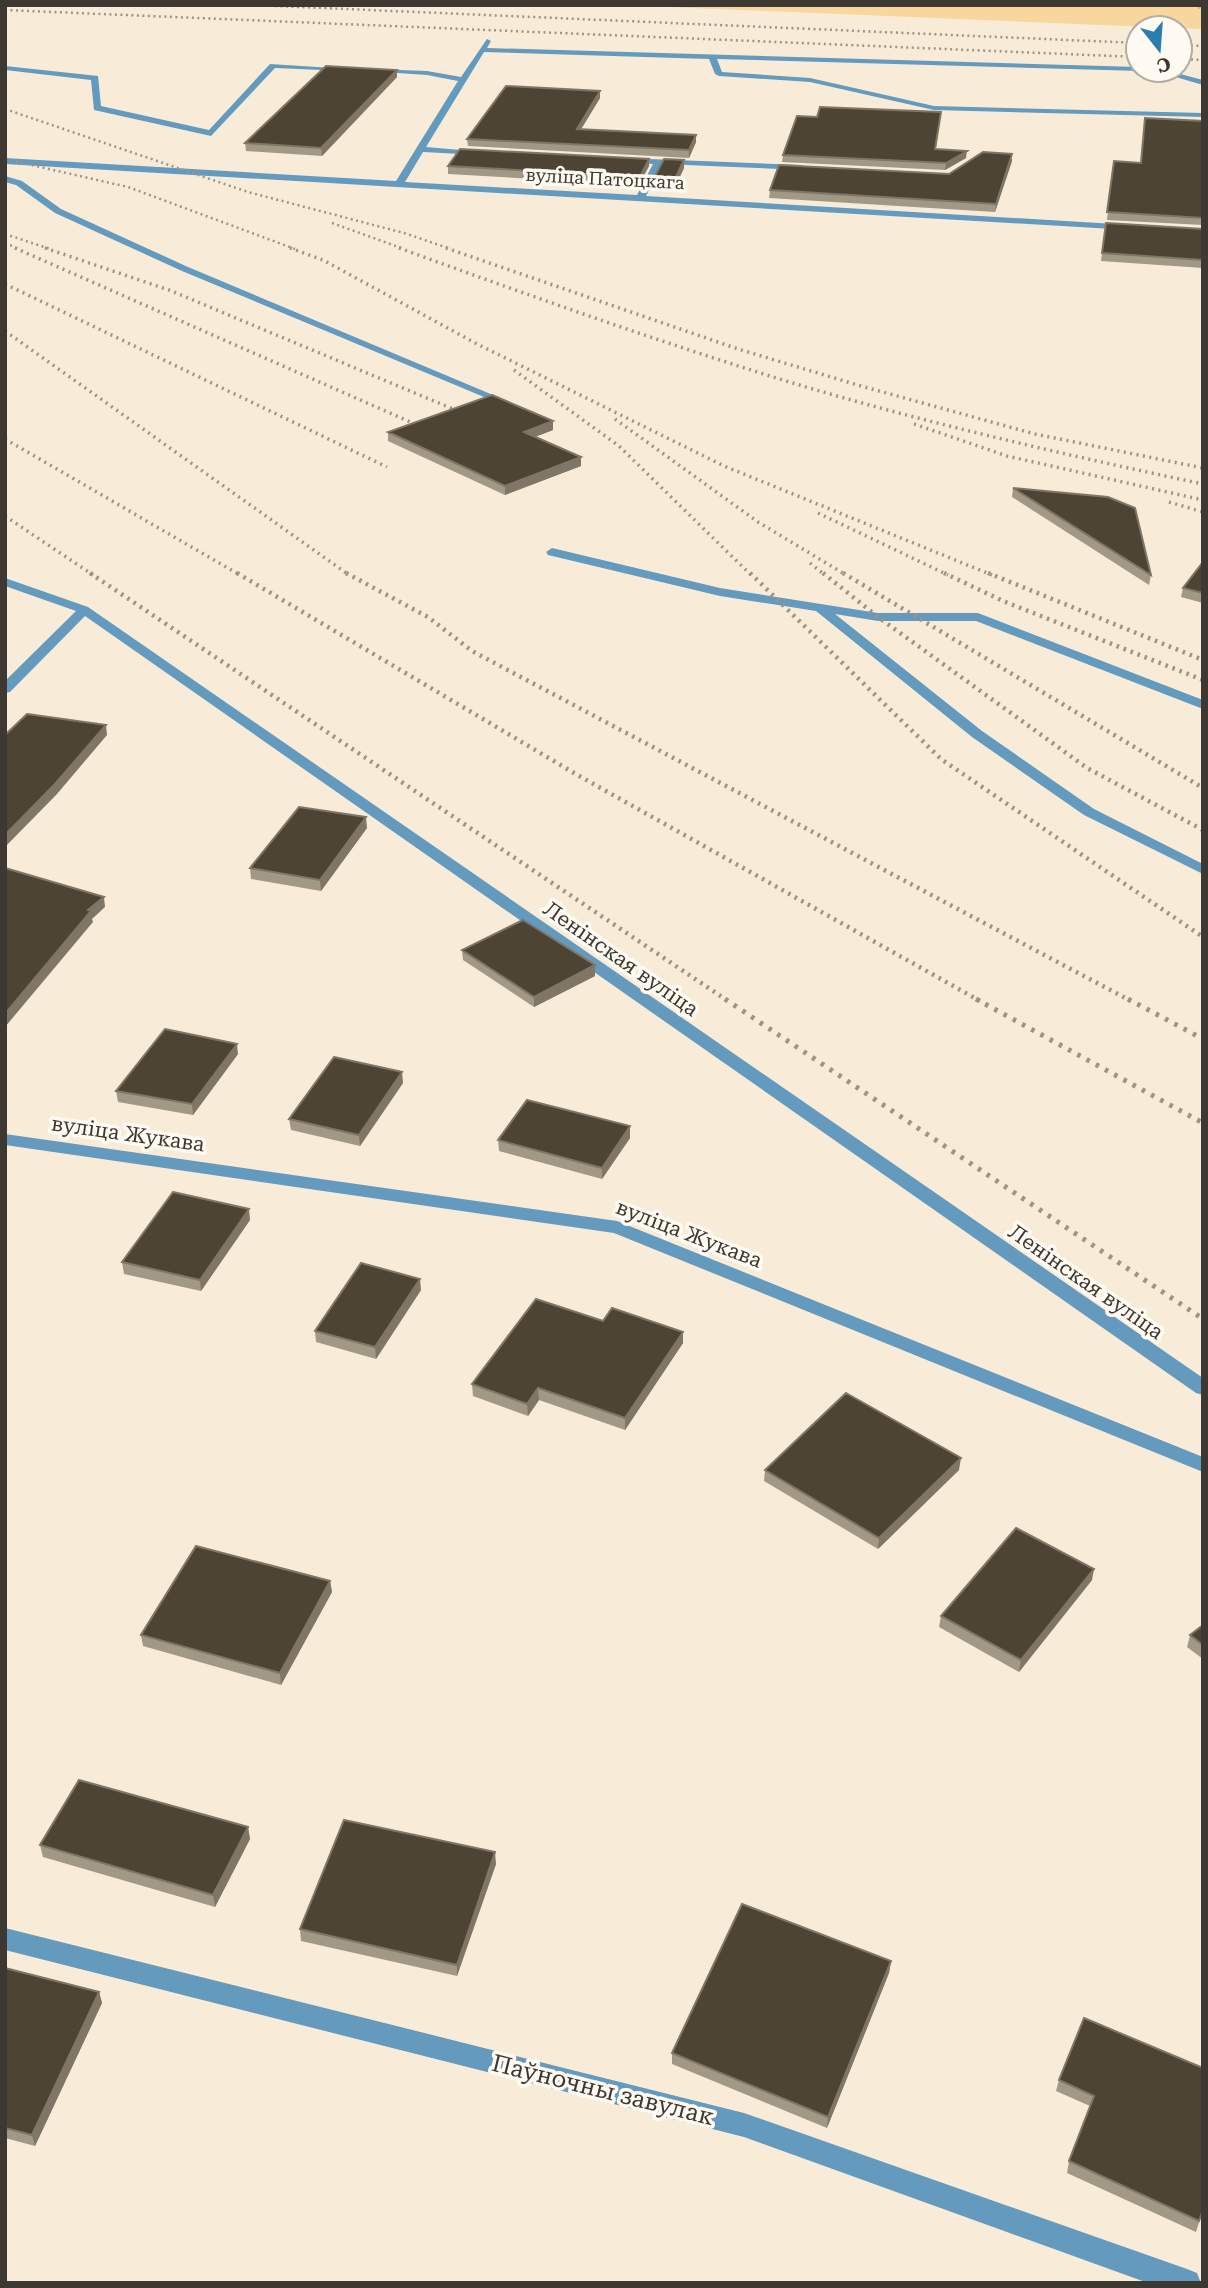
<svg xmlns="http://www.w3.org/2000/svg" width="1208" height="2288" viewBox="0 0 1208 2288" font-family="'Roboto Serif',serif">
  <style>
    .green { fill: #f7d79d }
    .lines { fill: none; stroke-linecap: round; stroke-linejoin: round }
    .path { stroke: #c0b6a7; stroke-width: 2; stroke-dasharray: 2.5 2; stroke-linecap: butt }
    .minor { fill: #649abd; fill-rule: evenodd }
    .rail-far3 { stroke: #9d9487; stroke-width: 2.5; stroke-dasharray: 2 3.5; stroke-linecap: butt }
    .rail-far2 { stroke: #9d9487; stroke-width: 3.5; stroke-dasharray: 2 4.5; stroke-linecap: butt }
    .rail-far1 { stroke: #9d9487; stroke-width: 4.5; stroke-dasharray: 2.5 5; stroke-linecap: butt }
    .rail { stroke: #9d9487; stroke-width: 5; stroke-dasharray: 3.5 7; stroke-linecap: butt }
    .wall { fill: #a29886 }
    .shaded-wall { fill: #807666 }
    .building { fill: #4d4434; stroke: #807666; stroke-width: 2 }
    .labels { text-anchor: middle; stroke-width: 7; stroke-linejoin: round; paint-order: stroke }
    .far-street-label { font-size: 18px; fill: #3d3831; stroke: #fffbf3 }
    .street-label { font-size: 21px; fill: #3d3831; stroke: #fffbf3 }
    .near-street-label { font-size: 24px; fill: #3d3831; stroke: #fffbf3 }
  </style>
  <rect width="100%" height="100%" fill="#f8ecd9"/>
  <path class="green" d="M623 5H1203V29L1148 27Z"/>
  <g class="lines">
    <path class="path" d="M1194 5 1203 10"/>
    <path class="minor" d="M487 39 491 41 487 48 1138 67 1141 71 717 59 722 72 810 78 934 106 1203 113V117L934 110 810 82 719 76 715 74 709 59 484 52 426 147 484 152 480 155 423 152 405 182 637 195 653 164 627 163 624 158 802 165 805 170 662 164 646 196 1132 225 1134 227 1129 230 5 164V158L396 181 458 81 427 75 369 71 373 69 427 71 461 77Z
      M270 64 349 69 345 71 275 68 211 136 94 110 91 80 5 70V66L98 76 101 106 209 130Z
      M1152 70H1165L1203 80V85Z
      M5 176 22 181 61 209 188 267 505 400 496 402 182 271 55 213 16 185 5 182Z
      M552 548 720 588 878 613H978L1203 700V709L976 621H878L835 614 982 731 1094 809 1203 864V874L1084 815 972 737 816 611 720 596 548 555 546 552Z
      M5 578 88 607 1203 1378V1395L1196 1393 85 616 10 692 5 693V681L76 611 5 586Z
      M5 1134 617 1221 1203 1457V1472L614 1233 5 1145Z
      M5 1928 744 2113 1187 2269 1197 2273 1201 2283H1148L744 2137 5 1950Z"/>
    <path class="rail-far3" d="M253 5 1138 43
      M5 10 1138 57
      M1180 45 1203 46
      M1180 59 1203 60
      M5 109 248 192 404 233 451 249
      M5 159 128 187 295 249
      M332 223 404 249
      M5 234 50 249
      M5 243 19 249"/>
    <path class="rail-far2" d="M15 248 424 428
      M45 248 169 290 465 414
      M290 248 323 260 477 344 724 466 992 575
      M399 248C531 296 662 343 796 384 930 424 1066 455 1203 484
      M446 248 738 349 861 386 1035 434 1203 468
      M5 284 387 467
      M5 331 349 575
      M514 370 619 446 751 575
      M615 419 758 522 846 575
      M914 424 1007 456 1203 500
      M5 439 240 575
      M1169 502 1203 512
      M818 513 948 575
      M5 516 93 575
      M810 563 825 575"/>
    <path class="rail-far1" d="M90 573 728 1001
      M237 573 574 773 980 1001
      M346 573 428 617 472 651 1131 1001
      M750 573 941 759 1203 937
      M823 573 878 617 1087 768 1203 830
      M843 573 1203 788
      M944 573 1003 601 1203 680
      M988 573 1203 660"/>
    <path class="rail" d="M725 999 1203 1319
      M976 999 1203 1123
      M1128 999 1203 1039"/>
  </g>
  <path class="wall" d="M397 70V77L322 156 246 151 245 143Z
    M600 98 581 129 696 135V142L689 158 468 146 467 139Z
    M941 112 936 149 966 158 945 170 782 162 783 155 817 117Z
    M1203 121V225L1107 220 1114 161 1141 163Z
    M649 159V166L639 185 448 174V166Z
    M684 160V168L675 187 654 185V178Z
    M1012 161 995 212 769 198 770 190 949 174Z
    M1106 223 1203 229V268L1101 261Z
    M553 421V430L535 437 581 466 505 495 388 441V432Z
    M1013 488 1151 575 1149 585 1012 497Z
    M1203 562V603L1181 597 1183 588Z
    M367 828 321 891 251 879 250 868Z
    M462 950 595 976 534 1007 463 960Z
    M238 1054 193 1115 118 1102 116 1091Z
    M403 1083 360 1146 291 1130 289 1119Z
    M630 1126V1138L602 1179 499 1151 498 1140Z
    M250 1220 201 1291 124 1274 122 1262Z
    M421 1290 376 1359 316 1342 315 1331Z
    M603 1321 683 1343 625 1430 539 1400 528 1416 473 1396 472 1384Z
    M765 1470H959L878 1549 764 1481Z
    M1092 1580 1019 1672 939 1627 941 1616Z
    M330 1581 332 1592 281 1685 143 1646 141 1635Z
    M1203 1625V1659L1187 1647 1190 1635Z
    M248 1827 250 1839 215 1907 43 1857 40 1845Z
    M496 1864 457 1976 301 1941 300 1929Z
    M891 1961 889 1973 827 2128 672 2064V2053Z
    M5 1968 99 1992 102 2003 35 2146 5 2138Z
    M1084 2018 1203 2210 1196 2232 1067 2173 1069 2161 1090 2106 1056 2091 1059 2080Z"/>
  <path class="shaded-wall" d="M397 70V77L322 156 321 148Z
    M600 91V98L577 136V129Z
    M696 135V142L689 158V150Z
    M967 151 966 158 945 170 946 163Z
    M1012 154V161L995 212 996 204Z
    M649 159V166L639 185 640 177Z
    M684 160V168L675 187V179Z
    M553 421V430L524 441V432Z
    M581 457V466L505 495V486Z
    M106 725 107 735 57 794 5 847V835Z
    M366 817 367 828 321 891 320 880Z
    M104 897 105 907 92 919 93 922 5 1027V1014L88 910Z
    M595 965V976L534 1007V997Z
    M237 1044 238 1054 193 1115 192 1104Z
    M402 1072 403 1083 360 1146 359 1135Z
    M630 1126V1138L602 1179V1168Z
    M249 1209 250 1220 201 1291 200 1280Z
    M420 1279 421 1290 376 1359 375 1347Z
    M683 1332V1343L625 1430V1418Z
    M538 1388 539 1400 528 1416 527 1404Z
    M961 1458 959 1470 878 1549 879 1538Z
    M1094 1569 1092 1580 1019 1672 1021 1660Z
    M330 1581 332 1592 281 1685 280 1673Z
    M248 1827 250 1839 215 1907 213 1895Z
    M495 1852 496 1864 457 1976V1965Z
    M891 1961 889 1973 827 2128 828 2117Z
    M99 1992 102 2003 35 2146 32 2135Z"/>
  <path class="building" d="M326 66 397 70 321 148 245 143Z
    M506 86 600 91 577 129 696 135 689 150 467 139Z
    M820 107 941 112 935 149 967 151 946 163 783 155 797 116 817 117Z
    M1145 118 1203 121V218L1107 212 1114 161 1141 163Z
    M460 149 649 159 640 177 448 166Z
    M983 152 1012 154 996 204 770 190 779 165 949 174Z
    M664 159 684 160 675 179 654 178Z
    M1106 223 1203 229V260L1102 253Z
    M492 395 553 421 524 432 581 457 505 486 388 432Z
    M1013 488 1108 497 1135 508 1151 575Z
    M1203 562V593L1183 588Z
    M27 714 106 725 55 784 5 835V735Z
    M299 807 366 817 320 880 250 868Z
    M5 868 104 897 88 910 91 911 5 1014Z
    M523 920 595 965 534 997 462 950Z
    M165 1029 237 1044 192 1104 116 1091Z
    M334 1057 402 1072 359 1135 289 1119Z
    M527 1100 630 1126 602 1168 498 1140Z
    M173 1192 249 1209 200 1280 122 1262Z
    M361 1263 420 1279 375 1347 315 1331Z
    M536 1299 603 1321 612 1308 683 1332 625 1418 538 1388 527 1404 472 1384Z
    M846 1393 961 1458 879 1538 765 1470Z
    M1016 1528 1094 1569 1021 1660 941 1616Z
    M196 1546 330 1581 280 1673 141 1635Z
    M1203 1625V1645L1190 1635Z
    M79 1780 248 1827 213 1895 40 1845Z
    M344 1820 495 1852 457 1965 300 1929Z
    M742 1904 891 1961 828 2117 672 2053Z
    M5 1968 99 1992 32 2135 5 2128Z
    M1084 2018 1203 2068V2210L1199 2221 1069 2161 1094 2096 1059 2080Z"/>
  <g class="labels">
    <g class="far-street-label">
      <text transform="translate(605 179) rotate(3)" y="6">вуліца Патоцкага</text>
    </g>
    <g class="street-label">
      <text transform="translate(621 959) rotate(35)" y="7">Ленінская вуліца</text>
      <text transform="translate(128 1134) rotate(8)" y="7">вуліца Жукава</text>
      <text transform="translate(689 1234) rotate(21)" y="7">вуліца Жукава</text>
      <text transform="translate(1086 1282) rotate(35)" y="7">Ленінская вуліца</text>
    </g>
    <g class="near-street-label">
      <text transform="translate(603 2090) rotate(14)" y="8">Паўночны завулак</text>
    </g>
  </g>
  <rect width="1208" height="2288" fill="none" stroke="#3d3831" stroke-width="14"/>
  <g transform="translate(1159 49) rotate(163)"><circle r="33" fill="#fffbf3" stroke="#b1ada5" stroke-width="2"/>
  <path d="M0-5L12 26L0 18L-12 26Z" fill="#287fae"/>
  <text y="-10" font-size="19" font-weight="bold" text-anchor="middle" fill="#3d3831">С</text>
  </g>
</svg>
